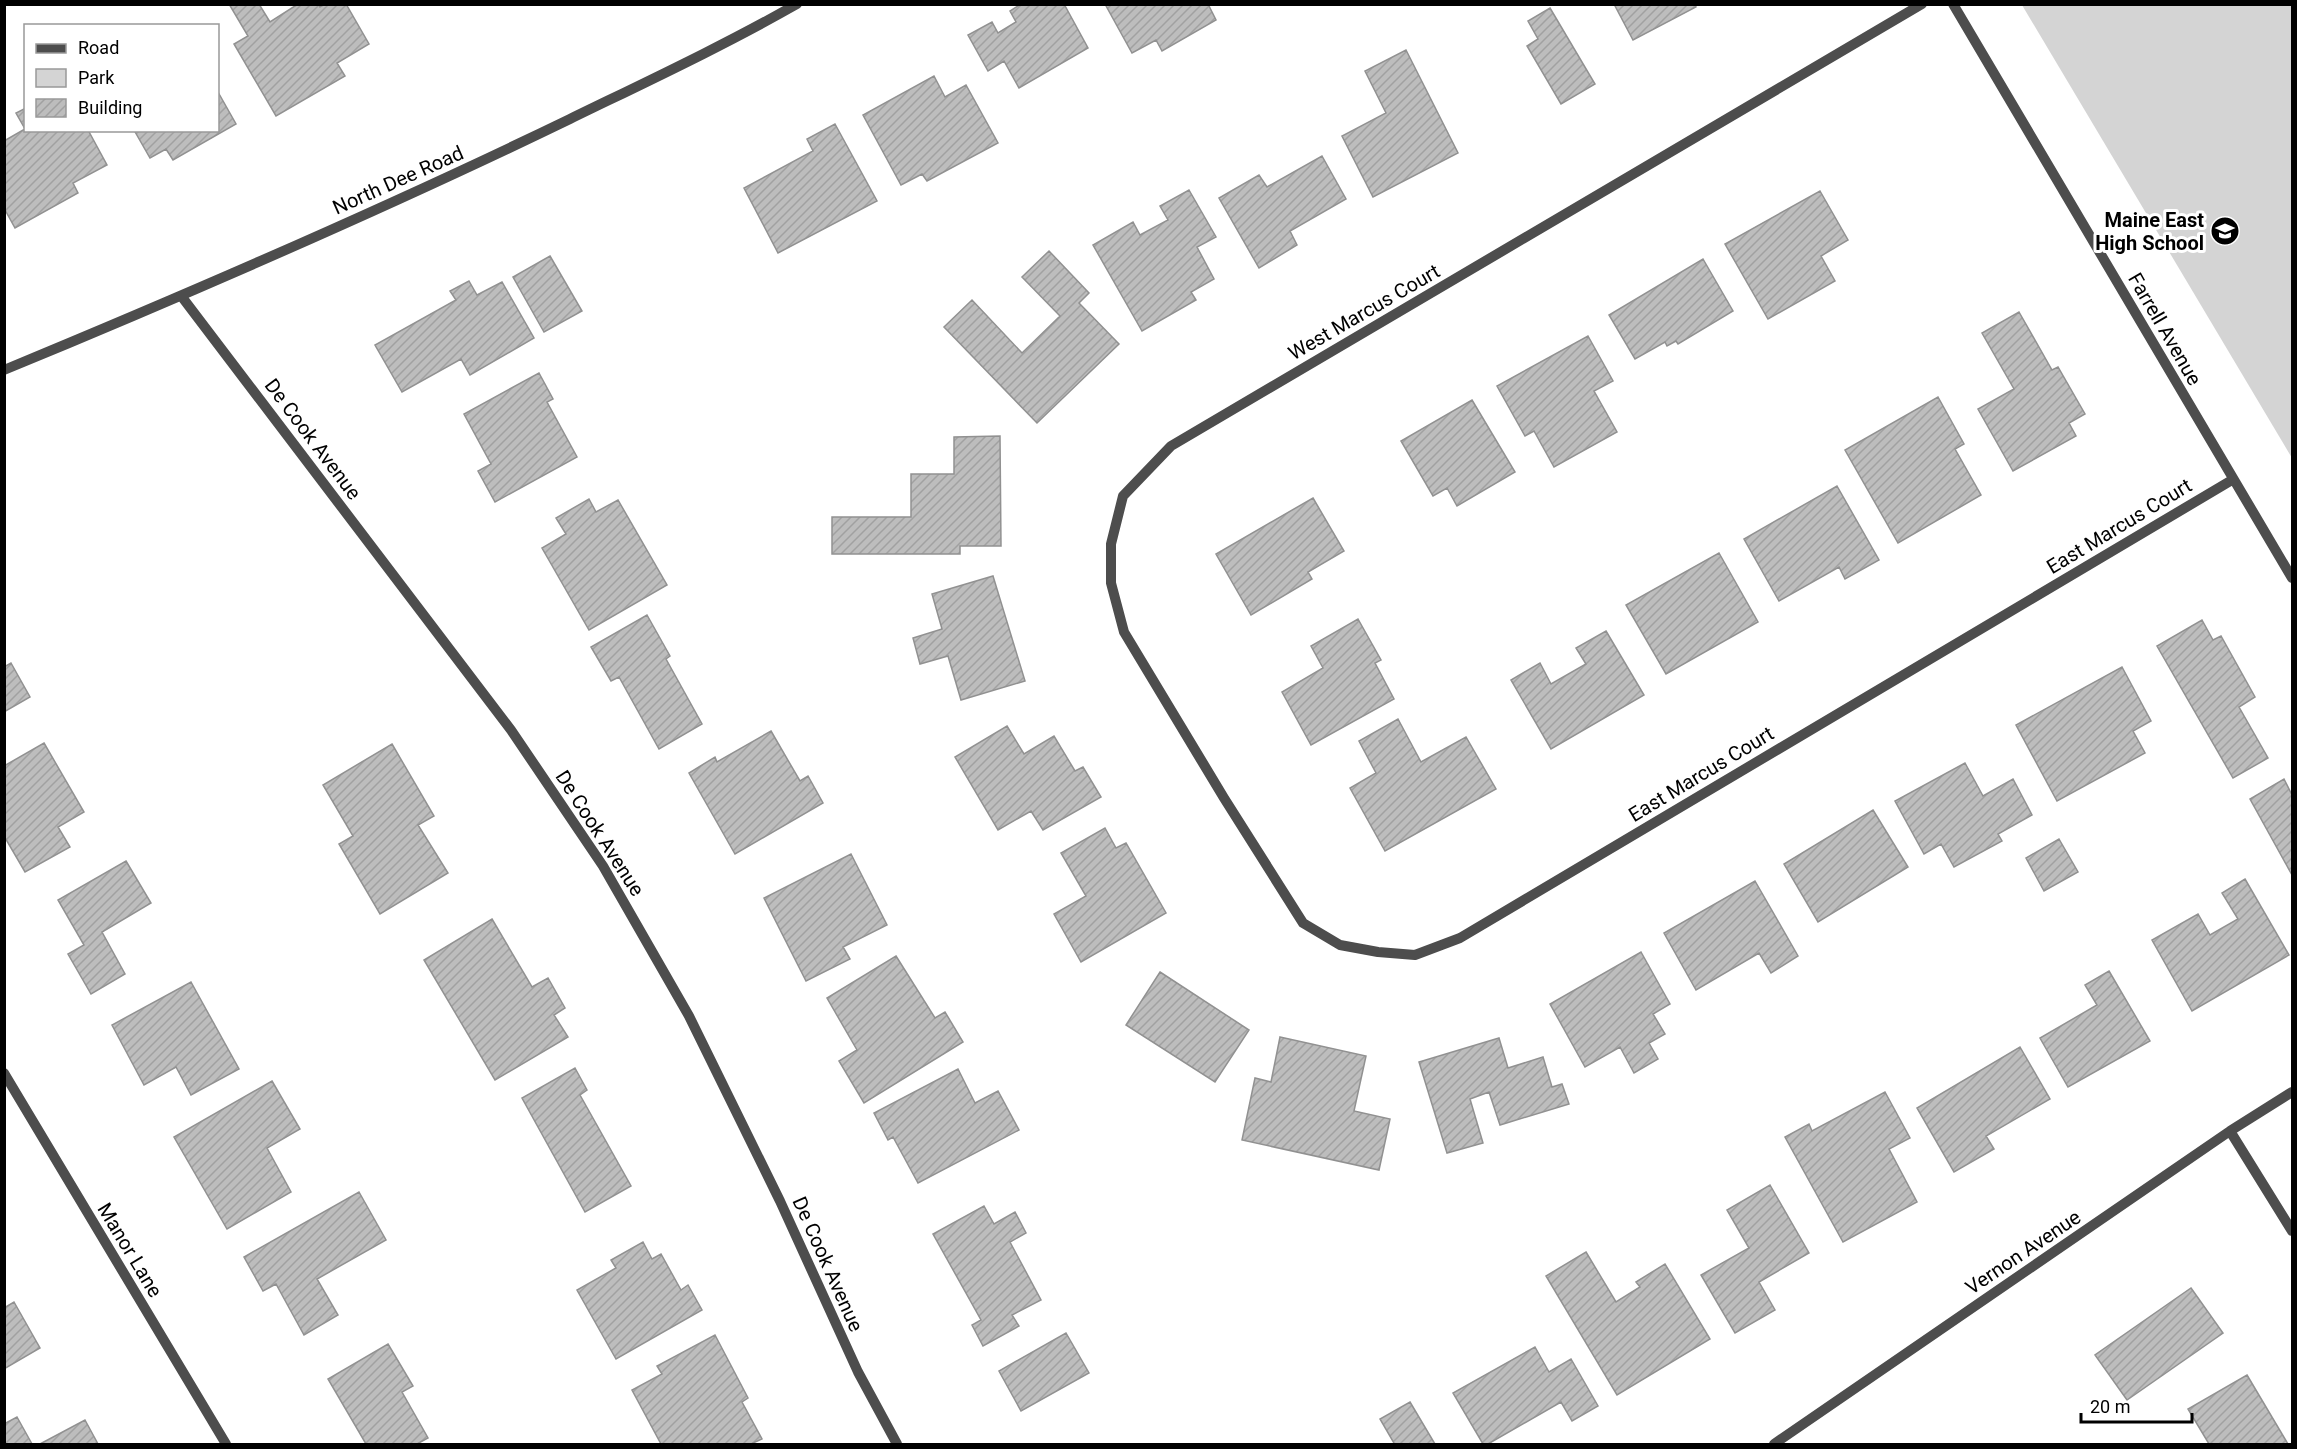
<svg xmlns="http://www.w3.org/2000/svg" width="2297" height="1449" viewBox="0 0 2297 1449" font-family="Roboto,sans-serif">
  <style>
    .green { fill: #d4d4d4 }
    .building { fill: url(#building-hatch); stroke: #919191; stroke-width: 1.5 }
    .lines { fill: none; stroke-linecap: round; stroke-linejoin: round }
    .minor { stroke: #4d4d4d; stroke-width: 10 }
    .labels { text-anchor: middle; stroke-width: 6; stroke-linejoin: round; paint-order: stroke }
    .street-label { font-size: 20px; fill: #000; stroke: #fff }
    .poi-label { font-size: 20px; font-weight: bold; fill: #000; stroke: #fff; text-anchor: end }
  </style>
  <defs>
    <pattern id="building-hatch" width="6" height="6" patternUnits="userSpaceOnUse" patternTransform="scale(1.5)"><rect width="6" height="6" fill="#bdbdbd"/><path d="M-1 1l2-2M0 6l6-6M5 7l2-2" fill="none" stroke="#a1a1a1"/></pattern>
  </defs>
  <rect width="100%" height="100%" fill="#fff"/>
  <path class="green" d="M2022 5H2292V458Z"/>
  <path class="building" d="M229 4H259L270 22 298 4H319L320 7 325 4H346L369 44 337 63 345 76 276 116 234 44 248 36Z
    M1021 4H1064L1088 48 1019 88 1004 61 988 71 968 35 992 22 998 33 1016 22 1010 11Z
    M1105 4H1208L1216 20 1162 51 1156 40 1132 53Z
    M1614 4H1695L1696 7 1633 40Z
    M1550 8 1595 84 1561 104 1527 46 1538 39 1528 21Z
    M1406 50 1458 153 1373 197 1342 136 1386 113 1365 71Z
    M934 76 945 97 966 85 998 143 927 181 922 174 901 185 863 115Z
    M218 92 236 124 173 160 166 149 150 158 134 130H218Z
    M26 108V130H88L107 165 73 183 78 193 15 228 4 208V141L25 129 16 113Z
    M835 124 877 201 778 253 744 188 813 151 807 139Z
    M1322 156 1346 199 1290 231 1297 245 1259 268 1219 198 1259 175 1267 187Z
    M1189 190 1216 237 1197 247 1214 279 1191 292 1196 300 1142 331 1093 245 1133 222 1140 235 1168 220 1160 206Z
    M1820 191 1848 240 1821 256 1835 281 1768 319 1725 244Z
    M1049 251 1089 293 1079 303 1119 344 1037 423 944 327 972 300 1022 353 1060 316 1022 277Z
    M550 256 582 311 544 332 513 277Z
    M1703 259 1733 311 1678 344 1676 341 1667 346 1665 342 1635 359 1609 315Z
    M469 281 477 295 502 282 534 338 470 375 461 359 402 392 375 345 456 300 450 291Z
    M2019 312 2052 370 2058 367 2085 414 2069 423 2076 436 2013 471 1978 409 2014 389 1982 333Z
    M1588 336 1613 381 1594 391 1617 432 1554 467 1534 431 1525 436 1497 386Z
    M539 373 553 399 547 402 577 457 495 502 478 471 491 464 464 414Z
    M1938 397 1964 444 1955 449 1981 495 1898 543 1845 450Z
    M1472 400 1515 472 1457 506 1447 488 1433 496 1401 441Z
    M1000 436 1001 546H960V554H832V517H911V474H954V437Z
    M1837 486 1879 560 1845 579 1839 567 1779 601 1744 539Z
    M1313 498 1344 551 1308 572 1312 579 1251 615 1216 554Z
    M589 499 596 512 618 500 667 585 589 630 542 548 566 534 556 518Z
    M1719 553 1758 622 1666 674 1626 605Z
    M993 576 1025 681 961 700 948 656 920 664 913 638 942 629 932 594Z
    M647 615 670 656 666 659 702 724 659 749 619 677 611 681 591 647Z
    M1358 619 1381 660 1375 663 1394 699 1311 745 1282 692 1323 668 1311 646Z
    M2202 620 2213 640 2221 636 2255 697 2239 707 2268 758 2233 778 2157 646Z
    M1606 631 1644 695 1551 749 1511 680 1540 663 1551 684 1586 664 1576 648Z
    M11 663 30 697 4 712V667Z
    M2122 667 2151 721 2133 731 2145 753 2057 801 2016 725Z
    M1398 719 1421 762 1466 737 1496 789 1385 851 1350 788 1376 773 1359 741Z
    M1007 726 1024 754 1054 736 1075 771 1083 767 1101 797 1043 830 1031 811 998 830 955 757Z
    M771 731 800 781 808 776 823 803 735 854 689 773 715 757 717 762Z
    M44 743 84 812 58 827 70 847 25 872 4 836V766Z
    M392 744 434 816 418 825 448 873 380 914 339 844 353 836 323 785Z
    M1965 763 1983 796 2013 779 2032 815 1998 834 2002 841 1954 867 1941 844 1924 854 1895 801Z
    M2284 779 2292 795V875L2250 799Z
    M1873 810 1908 867 1818 922 1784 864Z
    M1105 828 1116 848 1126 843 1166 913 1081 962 1054 914 1086 896 1061 853Z
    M2059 839 2078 872 2044 891 2026 858Z
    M851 854 887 925 843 947 850 959 806 981 764 898Z
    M126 861 151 903 102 932 125 974 91 994 68 954 84 945 58 900Z
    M2245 879 2289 955 2192 1011 2152 940 2198 914 2210 935 2238 919 2222 893Z
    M1755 881 1798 956 1771 973 1759 953 1696 990 1664 933Z
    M492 919 532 987 548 978 565 1008 554 1015 568 1037 495 1080 424 960Z
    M1641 952 1670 1004 1653 1014 1665 1034 1649 1043 1658 1059 1634 1073 1620 1047 1585 1067 1550 1004Z
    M896 956 935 1018 945 1012 963 1042 864 1103 839 1061 857 1050 827 998Z
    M2109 971 2150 1041 2068 1087 2040 1038 2097 1005 2085 985Z
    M1160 972 1249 1030 1215 1082 1126 1025Z
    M191 982 239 1069 191 1095 176 1067 144 1085 112 1025Z
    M1280 1037 1366 1056 1354 1111 1390 1119 1379 1170 1242 1140 1255 1078 1271 1082Z
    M1499 1038 1508 1068 1543 1057 1552 1087 1562 1084 1569 1104 1500 1125 1489 1092 1470 1099 1483 1143 1447 1153 1419 1062Z
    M2020 1047 2050 1099 1986 1136 1994 1149 1954 1172 1917 1108Z
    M575 1068 587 1090 580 1095 631 1186 585 1212 522 1098Z
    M958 1069 975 1103 998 1091 1019 1130 918 1183 893 1137 888 1140 874 1113Z
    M272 1081 300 1129 267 1148 291 1192 227 1229 174 1137Z
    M1885 1092 1910 1138 1889 1149 1917 1202 1843 1242 1785 1137 1809 1124 1812 1131Z
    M1770 1185 1809 1253 1759 1282 1775 1310 1735 1333 1701 1275 1749 1248 1727 1210Z
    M359 1192 386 1240 317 1279 338 1315 304 1335 276 1284 263 1291 244 1257Z
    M984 1206 994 1224 1015 1212 1026 1233 1010 1242 1041 1300 1012 1315 1019 1326 983 1346 972 1325 981 1320 933 1234Z
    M643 1242 652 1259 661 1254 681 1290 688 1285 702 1310 616 1359 577 1290 616 1268 611 1260Z
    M1586 1252 1616 1302 1640 1287 1636 1282 1665 1264 1710 1339 1617 1395 1546 1276Z
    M2191 1288 2223 1333 2127 1400 2095 1355Z
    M14 1302 40 1348 4 1369V1308Z
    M1066 1333 1089 1373 1021 1411 999 1371Z
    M715 1335 748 1398 742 1402 762 1439 751 1444H661L632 1390 662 1374 657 1366Z
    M388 1344 413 1386 402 1392 428 1438 417 1444H366L328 1379Z
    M1535 1347 1549 1372 1571 1359 1598 1406 1572 1421 1561 1402 1488 1444H1483L1453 1393Z
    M2247 1375 2288 1444H2209L2188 1409Z
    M1410 1402 1435 1444H1391L1394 1443 1380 1419Z
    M17 1417 32 1444H4V1424Z
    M85 1420 98 1444H40Z"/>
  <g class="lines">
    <path class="minor" d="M1922 4 1171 446 1123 496 1111 544V583L1124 632 1224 798 1303 923 1340 945 1378 952 1415 955 1460 938 2232 480
      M1953 4 2292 578
      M182 297 511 730 603 866 689 1016 780 1201 858 1372 897 1444
      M4 370C195 291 384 209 570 119 646 82 723 46 797 4
      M4 1073 226 1444
      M2230 1131 2292 1231
      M1774 1444 2230 1131 2292 1092"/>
  </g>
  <defs>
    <g id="school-disc" transform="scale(1.5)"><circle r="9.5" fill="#000" stroke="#fff"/><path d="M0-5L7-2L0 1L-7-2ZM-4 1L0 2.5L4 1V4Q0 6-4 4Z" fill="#fff"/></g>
  </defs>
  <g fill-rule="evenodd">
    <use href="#school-disc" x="2225" y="231"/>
  </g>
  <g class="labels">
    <g class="street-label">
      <text transform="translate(398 180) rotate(-24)" y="7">North Dee Road</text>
      <text transform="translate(1364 312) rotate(-30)" y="7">West Marcus Court</text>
      <text transform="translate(2165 329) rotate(60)" y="7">Farrell Avenue</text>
      <text transform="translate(313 439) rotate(53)" y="7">De Cook Avenue</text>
      <text transform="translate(2119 526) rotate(-31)" y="7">East Marcus Court</text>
      <text transform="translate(1701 774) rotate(-31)" y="7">East Marcus Court</text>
      <text transform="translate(600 833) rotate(57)" y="7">De Cook Avenue</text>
      <text transform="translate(130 1250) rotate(59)" y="7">Manor Lane</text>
      <text transform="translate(2023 1252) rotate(-34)" y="7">Vernon Avenue</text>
      <text transform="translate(828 1264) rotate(66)" y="7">De Cook Avenue</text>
    </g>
    <g class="poi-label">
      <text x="2204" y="227">Maine East<tspan x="2204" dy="23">High School</tspan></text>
    </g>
  </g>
  <rect width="2297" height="1449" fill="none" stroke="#000000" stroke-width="12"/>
  <rect x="24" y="24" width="195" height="108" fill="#ffffff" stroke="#999999" stroke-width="1.5"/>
  <rect x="36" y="44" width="30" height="9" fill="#4d4d4d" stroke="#999999" stroke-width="1.5"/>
  <text x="78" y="54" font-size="18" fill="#000000">Road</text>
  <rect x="36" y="69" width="30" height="18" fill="#d4d4d4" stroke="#999999" stroke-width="1.5"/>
  <text x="78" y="84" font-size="18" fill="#000000">Park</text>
  <rect x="36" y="99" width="30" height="18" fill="url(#building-hatch)" stroke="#999999" stroke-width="1.5"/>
  <text x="78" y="114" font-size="18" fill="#000000">Building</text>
  <path d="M2081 1413v9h111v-9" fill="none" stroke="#000000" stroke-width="3"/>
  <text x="2090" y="1413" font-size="18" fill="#000000" stroke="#ffffff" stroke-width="4.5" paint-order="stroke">20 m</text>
</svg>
